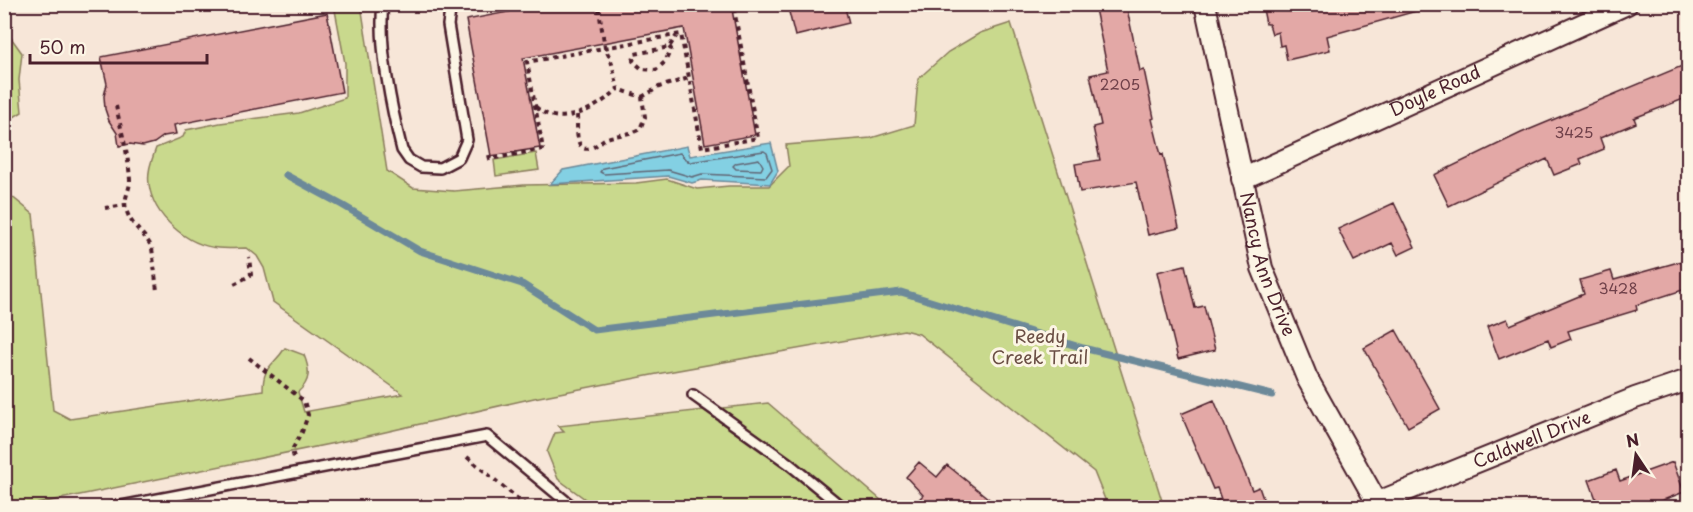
<svg xmlns="http://www.w3.org/2000/svg" width="1693" height="512" viewBox="0 0 1693 512" font-family="'Playpen Sans',sans-serif">
  <style>
    .green { fill: #c9d98d; stroke: #8a7c5c; stroke-width: 1.5 }
    .water { fill: #83d0e3; stroke: #6c8999; stroke-width: 1.5 }
    .lines { fill: none; stroke-linecap: round; stroke-linejoin: round }
    .shore { stroke: #616675; stroke-width: 1.5 }
    .stream { stroke: #6c8999; stroke-width: 7 }
    .building { fill: #e3a8a6; stroke: #4a1f2b; stroke-width: 1.5 }
    .service-casing { stroke: #4a1f2b; stroke-width: 14 }
    .minor-casing { stroke: #4a1f2b; stroke-width: 24 }
    .path { stroke: #4a1f2b; stroke-width: 4; stroke-dasharray: 4.5 4.5; stroke-linecap: butt }
    .service { stroke: #fcf5e5; stroke-width: 9 }
    .minor { stroke: #fcf5e5; stroke-width: 20 }
    .labels { text-anchor: middle; stroke-width: 6; stroke-linejoin: round; paint-order: stroke }
    .number-label { font-size: 15px; fill: #70414a }
    .street-label { font-size: 18px; fill: #4a1f2b; stroke: #fcf5e5 }
    .park-label { font-size: 18px; fill: #6a4e44; stroke: #fcf5e5 }
  </style>
  <rect width="100%" height="100%" fill="#f7e6d8"/>
  <filter id="ink" filterUnits="userSpaceOnUse"><feTurbulence type="fractalNoise" baseFrequency=".0167" numOctaves="2"/><feDisplacementMap in="SourceGraphic" scale="12" xChannelSelector="R" yChannelSelector="G"/><feConvolveMatrix kernelMatrix="1 2 1 2 8 2 1 2 1" color-interpolation-filters="sRGB"/></filter>
  <g filter="url(#ink)">
    <path class="green" d="M334 5H361L387 171 413 188 454 191 524 185 636 183 667 179 697 189 729 186H769L789 166 786 145 871 138 914 125 918 79 948 52 980 33 1011 23 1164 507H1108L1094 472 919 334 904 330 662 373 534 398 359 438 21 507H5V191L33 214 53 410 70 419 263 390C263 365 273 367 285 348L304 355C310 370 311 381 298 392L304 412 403 394 273 302 264 268 257 256 247 248C238 248 229 249 219 248 187 246 153 216 149 184 147 171 152 160 156 148L183 137 186 130 220 123 299 113 345 98V63Z
      M4 28 22 53 19 80 22 112 14 117 5 115Z
      M536 153 539 170 496 176 494 160Z
      M768 403 889 507H596L558 479 547 452 555 433 564 432 558 426Z"/>
    <path class="water" d="M771 143 778 171 770 184 702 180 692 183 668 176 550 184 563 170 687 146 690 156Z"/>
    <g class="lines">
      <path class="shore" d="M764 151 767 153 772 169 766 177 702 174 692 177 668 170 604 174 600 172 603 168 680 153 686 160 690 162Z
        M759 159 763 166 761 170 736 169 733 166 736 163Z"/>
      <path class="stream" d="M286 175 342 205 420 251 522 284 594 330 901 292 1083 348 1272 395"/>
    </g>
    <path class="building" d="M549 4H731L755 135 705 144 684 28 523 58 540 148 491 156 466 20Z
      M787 4H844L849 23 795 36Z
      M1094 4H1126L1140 71 1144 70 1154 118 1152 119 1161 155 1163 154 1179 228 1148 235 1136 182 1080 192 1075 164 1100 160 1093 127 1101 125 1090 75 1108 71Z
      M1262 4H1419L1420 10 1327 36 1330 50 1287 60 1284 45 1280 46 1278 32 1272 34 1269 24H1266Z
      M327 13 342 92 174 125 176 134 164 136 154 143 143 146 130 144 119 146 117 133 109 121 105 109 104 96 107 84 101 57Z
      M1689 63V97L1634 118 1636 123 1600 138 1604 149 1580 159 1582 164 1554 175 1547 159 1449 206 1434 175 1521 133Z
      M1394 203 1415 247 1398 255 1392 243 1354 261 1338 229Z
      M1689 259V288L1636 305 1637 310 1568 331 1571 339 1551 347 1548 339 1499 359 1487 327 1507 319 1510 325 1584 294 1580 280 1611 271 1614 280Z
      M1185 265 1195 308 1204 306 1215 350 1178 359 1157 272Z
      M1396 330 1440 409 1408 427 1364 348Z
      M1214 400 1252 490 1259 487 1266 507H1209V503L1221 499 1217 488 1213 489 1181 414Z
      M919 462 937 477 947 465 999 507H912L923 495 906 477Z
      M1673 462 1684 492 1658 502 1660 507H1599L1589 480 1616 470 1620 481Z"/>
    <g class="lines">
      <g class="service-casing">
        <path id="service" d="M383 4C378 44 392 111 402 150L409 160 421 167 440 168 459 158 467 140 448 25 451 4
          M693 395 788 463 843 508
          M111 508 487 436 574 508"/>
      </g>
      <g class="minor-casing">
        <g id="minor">
          <path id="s1" d="M1205 4 1262 268 1307 378 1380 508"/>
          <path id="s2" d="M1242 179 1627 4"/>
          <path id="s3" d="M1378 502 1635 398 1688 380"/>
        </g>
      </g>
      <path class="path" d="M669 47 671 49 665 62 656 70 642 69 633 61 635 54 669 47 677 35
        M642 97 659 87 689 78
        M116 106C121 130 129 156 130 181 130 190 123 199 126 209 131 227 145 233 152 248L157 291
        M536 107C560 130 599 107 618 89L611 60 605 48 598 4
        M577 115C578 124 573 154 591 148 597 146 601 140 607 138 619 134 629 135 640 129L645 117 642 97 618 89
        M489 155 490 159 543 149 527 62 681 34 702 148 758 138 733 4
        M105 208 125 205
        M234 284 251 275 249 257
        M249 358 304 401 308 415 302 432 292 450 294 458
        M467 457 529 508"/>
      <use href="#service" class="service"/>
      <use href="#minor" class="minor"/>
    </g>
  </g>
  <g class="labels">
    <g class="number-label">
      <text x="1120" y="90">2205</text>
      <text x="1574" y="138">3425</text>
      <text x="1618" y="294">3428</text>
    </g>
    <g class="street-label">
      <text dy="6" stroke="none"><textPath href="#s2" startOffset="212">Doyle Road</textPath></text>
      <text dy="6" stroke="none"><textPath href="#s1" startOffset="268">Nancy Ann Drive</textPath></text>
      <text dy="6" stroke="none"><textPath href="#s3" startOffset="166">Caldwell Drive</textPath></text>
    </g>
    <g class="park-label">
      <text x="1040" y="343">Reedy<tspan x="1040" dy="21">Creek Trail</tspan></text>
    </g>
  </g>
  <rect width="1693" height="512" fill="none" stroke="#fcf5e5" stroke-width="24"/>
  <rect x="12" y="12" width="1669" height="488" fill="none" stroke="#4a1f2b" stroke-width="2" filter="url(#ink)"/>
  <g transform="translate(1636 455) rotate(347)" stroke="#fcf5e5" stroke-width="4.5" paint-order="stroke">
  <path d="M0-4.5L10 22L0 15L-10 22Z" fill="#4a1f2b"/>
  <text y="-9" font-size="16" font-weight="bold" text-anchor="middle" fill="#4a1f2b">N</text>
  </g>
  <path d="M30 54v9h177v-9" fill="none" stroke="#4a1f2b" stroke-width="3"/>
  <text x="39" y="54" font-size="18" fill="#4a1f2b" stroke="#fcf5e5" stroke-width="4.5" paint-order="stroke">50 m</text>
</svg>
